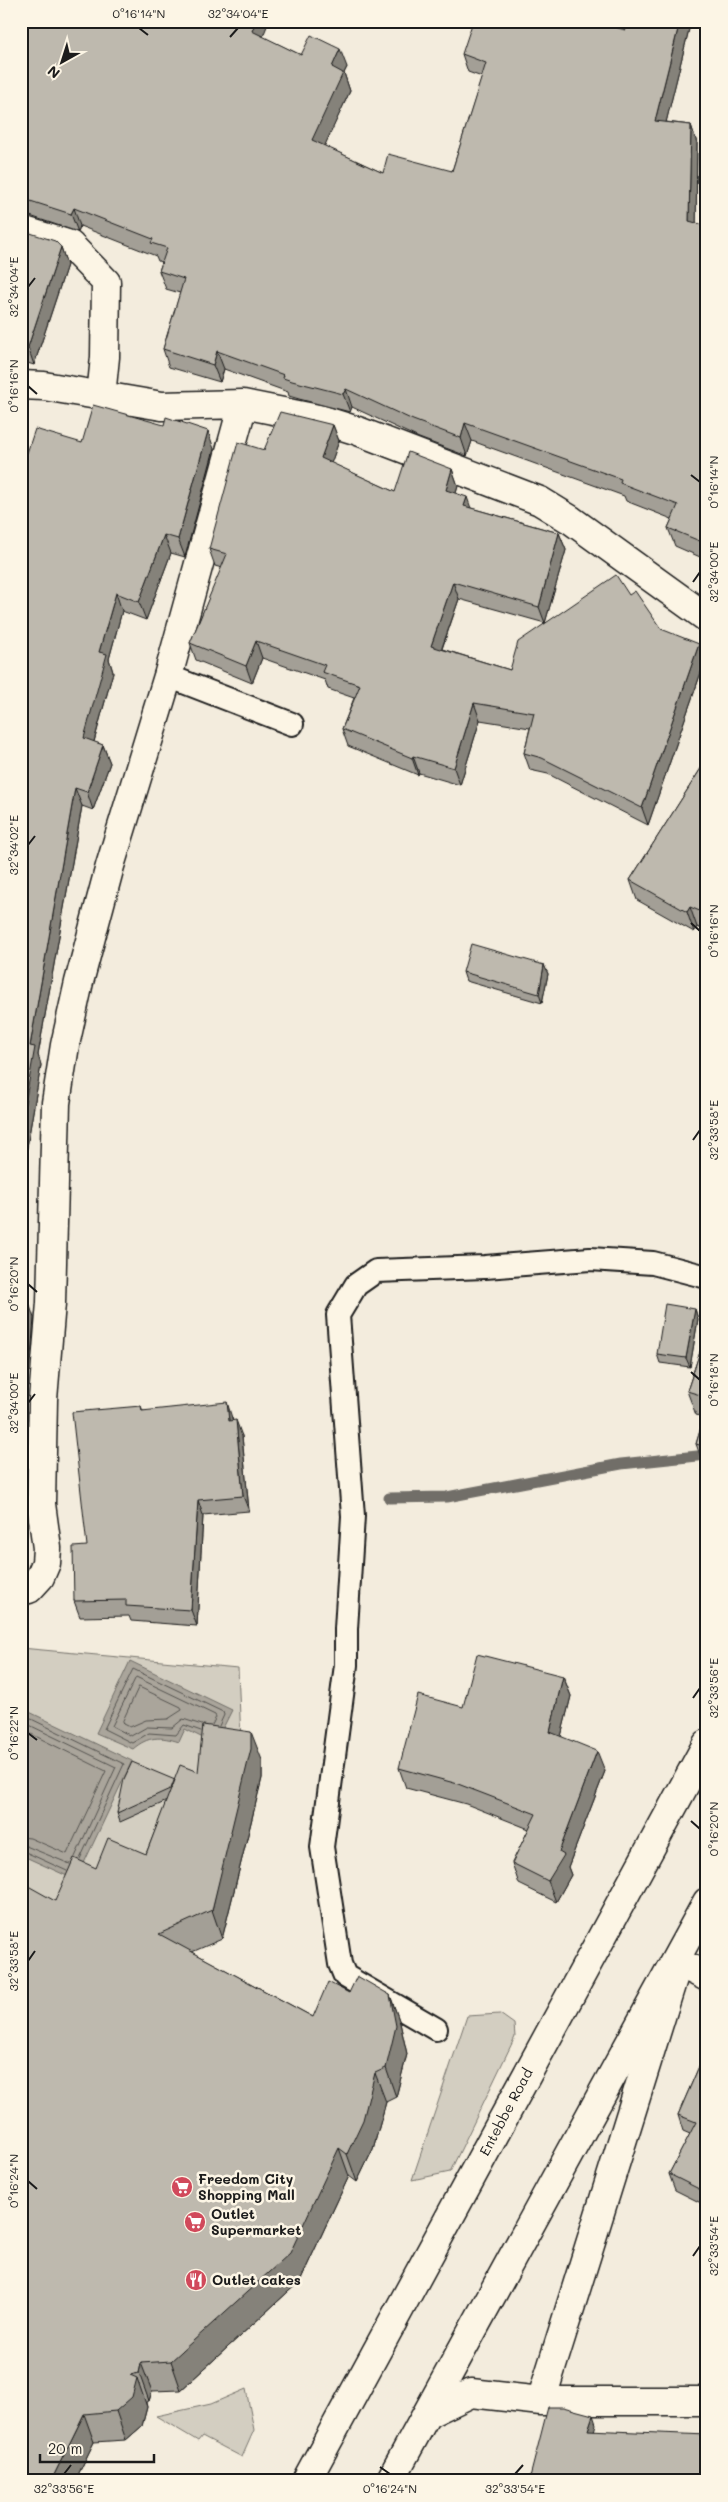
<svg xmlns="http://www.w3.org/2000/svg" width="728" height="2502" viewBox="0 0 728 2502" font-family="Mali,sans-serif">
  <style>
    .green { fill: #d3cec1; stroke: #78756e }
    .water { fill: #aaa59b; stroke: #716e68 }
    .lines { fill: none; stroke-linecap: round; stroke-linejoin: round }
    .shore { stroke: #55534f; stroke-width: 1 }
    .stream { stroke: #716e68; stroke-width: 11 }
    .lane-casing { stroke: #1c1c1c; stroke-width: 26 }
    .street-casing { stroke: #1c1c1c; stroke-width: 31 }
    .primary-casing { stroke: #1c1c1c; stroke-width: 31 }
    .lane { stroke: #fcf5e5; stroke-width: 22 }
    .street { stroke: #fcf5e5; stroke-width: 28 }
    .primary { stroke: #fcf5e5; stroke-width: 28 }
    .wall { fill: #a39f96; stroke: #1c1c1c; fill-rule: evenodd }
    .shaded-wall { fill: #85827a; stroke: #1c1c1c }
    .building { fill: #beb9ae; stroke: #1c1c1c }
    .ticks { fill: none; stroke: #1c1c1c; stroke-width: 2 }
    .labels { text-anchor: middle; stroke-width: 5; stroke-linejoin: round; paint-order: stroke }
    .street-label { font-size: 14px; fill: #1c1c1c; stroke: #fcf5e5 }
    .poi-label { font-size: 14px; font-weight: bold; fill: #1c1c1c; stroke: #fcf5e5; text-anchor: start }
    .neatline { fill: none; stroke: #1c1c1c; stroke-width: 2 }
    .ticks-label { font-size: 12px; text-anchor: middle; fill: #1c1c1c }
  </style>
  <rect width="100%" height="100%" fill="#f3ecdd"/>
  <filter id="ink" filterUnits="userSpaceOnUse"><feTurbulence type="fractalNoise" baseFrequency=".02" numOctaves="2"/><feDisplacementMap in="SourceGraphic" scale="10" xChannelSelector="R" yChannelSelector="G"/><feConvolveMatrix kernelMatrix="1 2 1 2 8 2 1 2 1" color-interpolation-filters="sRGB"/></filter>
  <g filter="url(#ink)">
    <path class="green" d="M21 1648 238 1668 242 1766 194 1939 71 1913 21 1888Z
      M500 2014 514 2024 515 2037 450 2172 412 2180 467 2016Z
      M246 2389 254 2430 242 2457 202 2436 198 2441 156 2416 211 2404Z"/>
    <path class="water" d="M130 1661 232 1710 215 1744 185 1729 179 1742C161 1736 148 1736 133 1749L96 1733Z
      M21 1708 132 1761 76 1880 21 1855Z"/>
    <g class="lines">
      <path class="shore" d="M139 1687 181 1707 182 1710 168 1719 146 1720 130 1727 124 1724 123 1721Z
        M21 1714 124 1764 80 1859
        M21 1721 116 1767 75 1857
        M202 1725 183 1719 172 1728 147 1727 131 1736 112 1726 136 1677 215 1715 216 1717 212 1725
        M21 1729 106 1771 67 1854 30 1838 21 1837
        M201 1731 184 1725 176 1735 149 1733 132 1743 104 1729 133 1669 223 1712 224 1715 219 1726
        M21 1844 70 1864
        M21 1850 67 1871"/>
      <path class="stream" d="M389 1498 447 1497 621 1464 707 1455"/>
      <g class="lane-casing">
        <path id="lane" d="M168 676 292 724
          M436 2029 345 1976 340 1964 322 1847 346 1665V1629L353 1516 338 1315 356 1285 376 1271 485 1267 590 1259 653 1263 707 1277"/>
      </g>
      <g class="street-casing">
        <path id="street" d="M21 230 70 245 106 282 105 357 101 396
          M21 385 44 386 162 406 243 404 323 420 358 431 540 501 571 520 707 618
          M21 1591 29 1589 40 1577 46 1563 47 1548 41 1504 43 1399 51 1303 56 1103 65 1045 79 982 110 866 168 676 243 404
          M678 1962 707 1977
          M541 2401 675 1972
          M429 2413 471 2393 541 2401H707"/>
      </g>
      <g class="primary-casing">
        <path id="primary" d="M306 2481 707 1744
          M390 2481 707 1902"/>
      </g>
      <use href="#lane" class="lane"/>
      <use href="#street" class="street"/>
      <use href="#primary" class="primary"/>
    </g>
    <path class="wall" d="M21 21 263 37 301 55 347 67 344 73 350 91 324 146 383 173 452 171 482 77 468 72 462 54 625 30 627 21H691L666 122 691 125 697 143 696 223 707 226V560L675 546 668 528 672 519 626 501 624 496 472 441 467 456 419 438 352 407 350 412 299 399 289 396 288 392 224 369 220 382 169 367 163 349 180 293 166 289 159 271 162 262 158 261 156 256 80 226 78 232 21 213Z
      M21 230 61 247 67 265 34 365 21 361Z
      M333 425 339 441 331 463 395 492 452 469 458 486 456 493 471 508 559 533 566 550 545 623 629 595 661 629 705 661 648 825 548 774 530 770 524 753 530 728 480 720 460 785 419 773 418 775 348 746 342 729 354 698 328 689 325 680 262 658 252 683 196 660 190 643 222 568 215 566 209 549 264 450ZM459 599 545 623 510 670 442 649Z
      M82 443 214 449 185 557 171 553 146 620 122 611 109 659 113 672 94 742 103 745 110 763 93 810 82 806 38 1055 41 1065 21 1182 27 453Z
      M707 759V931L697 927 694 932 637 900 630 880Z
      M544 965 548 974 542 1003 466 981 463 972Z
      M695 1309 698 1319 690 1367 660 1363 657 1354Z
      M707 1331V1468H705L696 1444 704 1417 696 1415 687 1391Z
      M141 1406 143 1411 232 1418 233 1421 242 1436 249 1511 203 1515 197 1626 131 1621 129 1616 80 1617 74 1601Z
      M563 1676 571 1696 561 1736 605 1771 568 1867 571 1875 556 1902 519 1884 512 1863 529 1829 466 1804 406 1788 399 1768 463 1707Z
      M262 1760V1778L222 1939 192 1952 313 2017 349 1993 390 1995 400 2023 407 2054 396 2097 386 2102 373 2149 357 2182 349 2176 300 2281 181 2390 152 2391 149 2401 146 2402 147 2407 142 2426 126 2440 94 2442 75 2481 55 1901 96 1868 146 1854 167 1801 120 1822 117 1813 175 1780 198 1772Z
      M707 2048V2206L675 2190 669 2174 690 2134 683 2131 678 2115Z"/>
    <path class="shaded-wall" d="M256 21H269L258 49 252 31Z
      M680 21H691L662 139 655 121Z
      M340 49 347 67 344 73 350 91 319 158 312 140 332 67Z
      M691 125 697 143 696 239 689 221Z
      M74 208 80 226 78 232 71 214Z
      M61 247 67 265 34 365 28 347Z
      M217 351 224 369 220 382 213 365Z
      M346 389 352 407 350 412 343 394Z
      M465 423 472 441 467 456 461 438Z
      M333 425 339 441 327 475 321 458Z
      M208 431 214 449 185 557 178 539Z
      M452 469 458 486 452 507 446 490Z
      M467 497 473 514 464 506Z
      M559 533 566 550 545 623 539 607Z
      M164 535 171 553 146 620 139 602Z
      M453 582 459 599 437 662 431 646Z
      M116 593 122 611 109 659 113 672 90 756 84 738 99 652Z
      M256 641 262 658 252 683 246 666Z
      M699 644 705 661 648 825 642 808Z
      M474 703 480 720 460 785 454 768Z
      M103 745 110 763 93 810 87 792Z
      M413 756 419 773 418 775 412 758Z
      M75 788 82 806 38 1055 41 1065 21 1182V1126L30 1046Z
      M690 907 697 927 694 932 687 912Z
      M544 965 548 974 542 1003 539 994Z
      M28 1300 34 1318 31 1357 21 1401V1353Z
      M695 1309 698 1319 690 1367 686 1358Z
      M227 1402 232 1418 235 1436 229 1421Z
      M236 1420 242 1436 249 1511 243 1496Z
      M198 1500 203 1515 197 1626 191 1610Z
      M563 1676 571 1696 557 1753 550 1732Z
      M251 1732 262 1760V1778L222 1939 212 1910Z
      M597 1751 605 1771 568 1867 571 1875 556 1902 548 1881Z
      M390 1995 400 2023 407 2054 396 2097 386 2068Z
      M375 2073 386 2102 373 2149 357 2182 347 2154Z
      M339 2148 349 2176 300 2281 181 2390 171 2361Z
      M141 2363 152 2391 149 2401 139 2373Z
      M137 2378 147 2407 142 2426 126 2440 116 2411Z
      M84 2414 94 2442 75 2481H51Z
      M593 2415 596 2424 592 2439 588 2430Z"/>
    <path class="building" d="M21 21H256L252 31 301 55 311 35 340 49 332 67 343 73 312 140 383 173 388 154 452 171 486 63 462 54 473 21H594L625 30 627 21H680L655 121 691 125 689 221 707 226V544L668 528 678 505 620 483 621 479 465 423 461 438 413 420 346 389 343 394 292 381 283 378 284 375 217 351 213 365 163 349 184 279 159 271 167 248 151 243 153 239 74 208 71 214 21 198Z
      M21 230 55 241 61 247 28 347 21 345Z
      M93 405 164 425 166 417 208 431 178 539 164 535 139 602 116 593 99 652 107 654 84 738 103 745 87 792 75 788 30 1046 35 1047 21 1126V451L27 453 35 429 82 443Z
      M280 412 333 425 321 458 395 492 408 452 452 469 446 490 467 497 464 506 559 533 539 607 453 582 431 646 510 670 518 642 616 575 629 595 635 591 661 629 699 644 642 808 542 758 524 753 534 713 474 703 454 768 413 756 412 758 342 729 360 685 322 672 325 665 256 641 246 666 190 643 227 554 209 549 238 442 264 450Z
      M707 759V914L690 907 687 912 630 880Z
      M471 944 544 965 539 994 463 972Z
      M21 1298 28 1300 24 1339 21 1353Z
      M665 1304 695 1309 686 1358 657 1354Z
      M707 1331V1397L687 1391Z
      M227 1402 229 1421 236 1420 243 1496 198 1500 191 1610 126 1606V1600L74 1601 73 1547 87 1546 72 1412 141 1406 142 1411Z
      M707 1409V1447L696 1444Z
      M477 1654 563 1676 550 1732 597 1751 559 1852 564 1855 548 1881 512 1863 536 1814 458 1784 399 1768 418 1695 463 1707Z
      M203 1725 251 1732V1749L212 1910 159 1934 313 2017 328 1982 349 1993 357 1976 390 1995 396 2026 386 2068 375 2073 363 2120 347 2154 339 2148 290 2253 171 2361 141 2363 139 2373 130 2375 137 2378 132 2397 116 2411 84 2414 51 2481H21V1882L55 1901 74 1858 96 1868 108 1838 146 1854 180 1765 198 1772Z
      M132 1762 175 1780 172 1788 117 1813 124 1779Z
      M707 2048V2193L669 2174 696 2122 678 2115Z
      M548 2407H563L593 2415 588 2430 707 2435V2481H529Z"/>
  </g>
  <path class="ticks" d="M139 28 148 35M230 37 238 28M28 287 35 278M28 386 37 394M691 475 700 482M693 582 700 572M28 845 35 836M691 923 700 931M693 1140 700 1130M28 1284 37 1292M691 1372 700 1380M28 1403 35 1394M693 1698 700 1688M28 1733 37 1740M691 1821 700 1829M28 1961 35 1951M28 2181 37 2189M693 2256 700 2246M380 2467 390 2474M64 2474 71 2465M515 2474 523 2465"/>
  <defs>
    <g id="supermarket-disc" transform="scale(1.125)"><circle r="9.5" fill="#d1495b" stroke="#fcf5e5"/><path d="M-6-5.5h2.5l.6 2H6L4.5 2H-2.5L-4.4-4H-6ZM-1.5 3.2a1.3 1.3 0 1 0 .1 0ZM3 3.2a1.3 1.3 0 1 0 .1 0Z" fill="#fff"/></g>
    <g id="restaurant-disc" transform="scale(1.125)"><circle r="9.5" fill="#d1495b" stroke="#fcf5e5"/><path d="M-5-6h1v4h1v-4h1v4h1v-4h1v5L-1.5 .5V6h-2V.5L-5-1ZM5-6V6H3V1.5H1.5Q1.5-4 5-6Z" fill="#fff"/></g>
  </defs>
  <g fill-rule="evenodd">
    <use href="#supermarket-disc" x="182" y="2187"/>
    <use href="#supermarket-disc" x="195" y="2222"/>
    <use href="#restaurant-disc" x="196" y="2280"/>
  </g>
  <g class="labels">
    <g class="street-label">
      <text transform="translate(506 2112) rotate(-62)" y="5">Entebbe Road</text>
    </g>
    <g class="poi-label">
      <text x="198" y="2184">Freedom City<tspan x="198" dy="16">Shopping Mall</tspan></text>
      <text x="211" y="2219">Outlet<tspan x="211" dy="16">Supermarket</tspan></text>
      <text x="212" y="2285">Outlet cakes</text>
    </g>
  </g>
  <rect width="728" height="2502" fill="none" stroke="#fcf5e5" stroke-width="55"/>
  <g transform="translate(62 62) rotate(219)" stroke="#fcf5e5" stroke-width="4" paint-order="stroke">
  <path d="M0-4L9 19L0 12L-9 19Z" fill="#1c1c1c"/>
  <text y="-8" font-size="14" font-weight="bold" text-anchor="middle" fill="#1c1c1c">N</text>
  </g>
  <path d="M40 2454v8h114v-8" fill="none" stroke="#1c1c1c" stroke-width="2.5"/>
  <text x="48" y="2454" font-size="15" fill="#1c1c1c" stroke="#fcf5e5" stroke-width="4" paint-order="stroke">20 m</text>
  <rect x="28" y="28" width="672" height="2446" class="neatline"/>
  <g class="ticks-label">
    <text x="139" y="18">0°16'14"N</text>
    <text x="238" y="18">32°34'04"E</text>
    <text transform="translate(14 287) rotate(-90)" y="4">32°34'04"E</text>
    <text transform="translate(14 386) rotate(-90)" y="4">0°16'16"N</text>
    <text transform="translate(714 482) rotate(-90)" y="4">0°16'14"N</text>
    <text transform="translate(714 572) rotate(-90)" y="4">32°34'00"E</text>
    <text transform="translate(14 845) rotate(-90)" y="4">32°34'02"E</text>
    <text transform="translate(714 931) rotate(-90)" y="4">0°16'16"N</text>
    <text transform="translate(714 1130) rotate(-90)" y="4">32°33'58"E</text>
    <text transform="translate(14 1284) rotate(-90)" y="4">0°16'20"N</text>
    <text transform="translate(714 1380) rotate(-90)" y="4">0°16'18"N</text>
    <text transform="translate(14 1403) rotate(-90)" y="4">32°34'00"E</text>
    <text transform="translate(714 1688) rotate(-90)" y="4">32°33'56"E</text>
    <text transform="translate(14 1733) rotate(-90)" y="4">0°16'22"N</text>
    <text transform="translate(714 1829) rotate(-90)" y="4">0°16'20"N</text>
    <text transform="translate(14 1961) rotate(-90)" y="4">32°33'58"E</text>
    <text transform="translate(14 2181) rotate(-90)" y="4">0°16'24"N</text>
    <text transform="translate(714 2246) rotate(-90)" y="4">32°33'54"E</text>
    <text x="64" y="2493">32°33'56"E</text>
    <text x="390" y="2493">0°16'24"N</text>
    <text x="515" y="2493">32°33'54"E</text>
  </g>
</svg>
